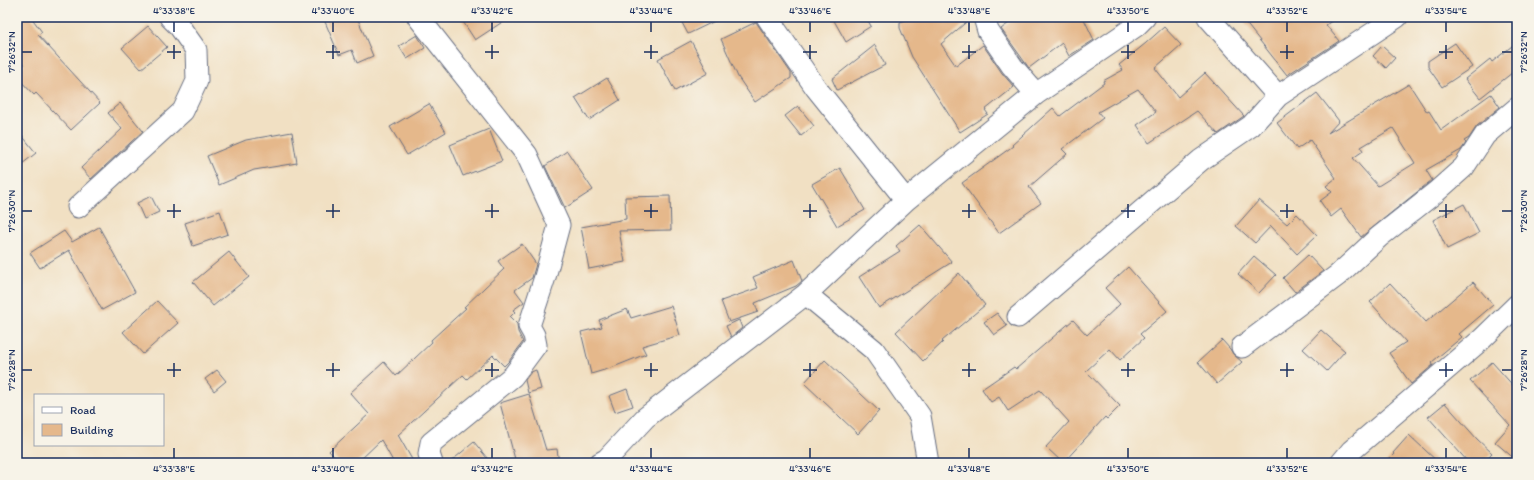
<svg xmlns="http://www.w3.org/2000/svg" width="1534" height="480" viewBox="0 0 1534 480" font-family="Itim,sans-serif">
  <style>
    .building { fill: #e5b88b; fill-rule: evenodd }
    .lines { fill: none; stroke-linecap: round; stroke-linejoin: round }
    .minor-casing { stroke: #666d81; stroke-width: 23 }
    .minor { stroke: #fff; stroke-width: 21 }
    .ticks { fill: none; stroke: #1b2f5e; stroke-width: 1.5 }
    .neatline { fill: none; stroke: #1b2f5e; stroke-width: 1.5 }
    .ticks-label { font-size: 10px; text-anchor: middle; fill: #1b2f5e }
  </style>
  <rect width="100%" height="100%" fill="#f7f3e8"/>
  <filter id="ink" filterUnits="userSpaceOnUse"><feTurbulence type="fractalNoise" baseFrequency=".025" numOctaves="2"/><feDisplacementMap in="SourceGraphic" scale="8" xChannelSelector="R" yChannelSelector="G"/><feConvolveMatrix kernelMatrix="1 2 1 2 8 2 1 2 1" color-interpolation-filters="sRGB"/></filter>
  <filter id="wash" filterUnits="userSpaceOnUse"><feTurbulence type="fractalNoise" baseFrequency=".012" numOctaves="4" result="noise"/><feDisplacementMap in="SourceGraphic" scale="16" xChannelSelector="R" yChannelSelector="G"/><feGaussianBlur stdDeviation="0.9" result="paint"/><feColorMatrix in="noise" values="0 0 0 0 0 0 0 0 0 0 0 0 0 0 0 0 0 1.4 0 .05"/><feComposite in="paint" operator="in"/></filter>
  <g filter="url(#wash)">
    <rect width="100%" height="100%" fill="#f1e0c3"/>
    <g id="blocks">
      <path class="building" d="M17 17H31L42 32 38 35 100 103 71 130 36 93 34 95 17 77V71L24 65 17 56Z
        M323 17H357L373 56 357 63 352 50 339 55Z
        M460 17H510L475 40Z
        M679 17H723L688 34Z
        M832 17H866L871 26 846 42Z
        M914 17H972L941 44 956 66 983 45 1002 73 1014 87 985 110 988 114 960 132 912 57 900 28V22Z
        M1017 17H1083L1094 40 1069 56 1062 43 1029 68 1001 29Z
        M1241 17H1337L1326 25 1339 41 1287 75Z
        M756 22 791 73V78L755 102 738 77 721 39Z
        M148 26 167 47 141 69 122 48Z
        M1164 27 1181 45 1155 68 1178 97 1205 73 1244 116 1218 134 1197 111 1149 143 1137 125 1156 112 1138 89 1098 112 1103 118 1062 149 1067 154 1029 187 1041 203 999 233 962 183 1013 146 1012 145 1053 108 1060 116 1104 83 1103 81 1123 70 1119 65 1146 43Z
        M417 35 425 48 407 59 399 46Z
        M691 41 708 73 675 91 658 59Z
        M1517 42V69L1480 98 1465 79 1490 59 1492 62Z
        M1455 43 1472 67 1442 87 1428 67V61Z
        M875 45 885 65 837 90 832 79Z
        M1382 46 1395 58 1386 68 1373 56Z
        M607 78 620 100 589 120 575 98Z
        M1409 84 1427 112 1429 111 1441 130 1491 94 1500 107 1477 126 1469 138 1464 141 1466 143 1461 150 1426 170 1432 180 1361 237 1341 209 1331 217 1320 201 1332 192 1326 186 1336 178 1310 140 1297 149 1277 123 1317 93 1339 121 1328 133ZM1393 128 1415 163 1378 186 1353 158 1363 151 1361 147Z
        M120 103 143 131 91 179 81 168 122 129 108 113Z
        M429 104 446 132 407 155 390 127Z
        M798 106 814 126 801 136 785 116Z
        M17 129 36 153 17 168Z
        M489 129 502 161 463 176 450 145Z
        M292 132 297 163 254 170 219 185 207 156 246 140Z
        M567 151 593 190 565 208 545 166Z
        M840 168 865 210 837 226 812 184Z
        M151 196 159 212 144 219 137 203Z
        M670 196 671 230 619 231 625 262 589 269 581 227 626 219 625 197Z
        M1259 200 1287 224 1297 214 1317 235 1297 254 1271 226 1255 243 1236 226Z
        M1464 204 1479 233 1447 249 1433 220Z
        M220 211 228 234 193 246 185 223Z
        M920 225 952 262 879 308 859 277 900 251 896 246Z
        M99 227 135 292 102 310 69 250 40 268 30 253 64 231 72 242Z
        M522 244 536 264 532 278 515 290 524 302 513 310 515 312 510 317 517 324 518 332 523 342 509 361 504 366 493 355 467 379 463 375 398 435 414 463H394L381 440 357 463H340L329 451 369 414 350 393 384 362 396 376 432 342 431 340 466 308 464 307 504 269 498 261Z
        M229 252 249 277 213 306 193 282Z
        M1308 255 1323 271 1295 292 1283 278Z
        M1254 256 1276 275 1259 293 1238 274Z
        M794 260 802 281 796 286 755 303 758 312 729 322 721 301 758 288 753 277Z
        M1128 267 1167 311 1140 334 1144 338 1120 360 1110 349 1086 371 1120 406 1107 419 1105 417 1063 463 1046 447 1069 422 1040 390 1008 411 999 397 991 402 982 389 1014 367 1016 369 1073 320 1087 335 1120 304 1105 288Z
        M959 273 985 305 942 341 943 342 923 361 896 332Z
        M1473 282 1493 305 1459 334 1462 337 1432 362 1433 365 1411 384 1389 353 1406 342 1370 302 1390 283 1426 322Z
        M157 301 178 323 143 354 123 332Z
        M671 306 680 335 642 346 646 354 611 368 591 374 581 332 602 327 599 320 627 309 631 318Z
        M997 313 1007 326 994 335 984 322Z
        M739 320 742 328 731 337 726 326Z
        M1321 330 1345 351 1327 371 1303 349Z
        M1222 340 1230 349 1233 354 1242 362 1217 384 1198 362Z
        M825 360 879 411 858 434 804 383Z
        M1492 362 1517 390V461L1495 442 1510 425 1470 381Z
        M217 370 226 381 214 391 205 379Z
        M536 370 541 389 528 393 525 380 531 372Z
        M627 389 633 406 615 412 609 396Z
        M529 394 546 450 557 449 559 463H516L500 403Z
        M1445 403 1477 439 1492 453 1482 463H1469L1428 417Z
        M1409 435 1439 463H1385L1394 454 1393 453Z
        M474 442 491 463H449Z"/>
    </g>
  </g>
  <g filter="url(#ink)">
    <use href="#blocks" fill-opacity="0" stroke="#666d81" stroke-width="1"/>
    <g class="lines">
      <g class="minor-casing">
        <path id="minor" d="M418 17 527 155 559 225 545 277 529 326 534 335 536 345 513 376 431 443 429 454 432 463
          M767 17 816 88 906 200
          M984 17 988 31 1012 66 1036 94
          M1208 17 1278 96 1397 17
          M78 207 183 111 197 81 196 50 179 26 170 17
          M806 294 874 350 920 416 928 463
          M1018 317 1201 160 1251 126 1278 96
          M1242 347 1338 275 1379 237 1436 192 1464 167 1485 135 1517 108
          M600 463 607 459 645 418 806 294 906 200 1036 94 1136 26 1145 17
          M1341 463 1351 451 1482 339 1517 305"/>
      </g>
      <use href="#minor" class="minor"/>
    </g>
  </g>
  <path class="ticks" d="M174 22V32M333 22V32M492 22V32M651 22V32M810 22V32M969 22V32M1128 22V32M1287 22V32M1446 22V32M174 45V59M333 45V59M492 45V59M651 45V59M810 45V59M969 45V59M1128 45V59M1287 45V59M1446 45V59M22 52H32M167 52H181M326 52H340M485 52H499M644 52H658M803 52H817M962 52H976M1121 52H1135M1280 52H1294M1439 52H1453M1502 52H1512M174 204V218M333 204V218M492 204V218M651 204V218M810 204V218M969 204V218M1128 204V218M1287 204V218M1446 204V218M22 211H32M167 211H181M326 211H340M485 211H499M644 211H658M803 211H817M962 211H976M1121 211H1135M1280 211H1294M1439 211H1453M1502 211H1512M174 363V377M333 363V377M492 363V377M651 363V377M810 363V377M969 363V377M1128 363V377M1287 363V377M1446 363V377M22 370H32M167 370H181M326 370H340M485 370H499M644 370H658M803 370H817M962 370H976M1121 370H1135M1280 370H1294M1439 370H1453M1502 370H1512M174 448V458M333 448V458M492 448V458M651 448V458M810 448V458M969 448V458M1128 448V458M1287 448V458M1446 448V458"/>
  <rect width="1534" height="480" fill="none" stroke="#f7f3e8" stroke-width="44"/>
  <rect x="34" y="394" width="130" height="52" fill="#f7f3e8" stroke="#9fa5b1"/>
  <rect x="42" y="407" width="20" height="6" fill="#ffffff" stroke="#9fa5b1"/>
  <text x="70" y="414" font-size="12" fill="#1b2f5e">Road</text>
  <rect x="42" y="424" width="20" height="12" fill="#e5b88b" stroke="#9fa5b1"/>
  <text x="70" y="434" font-size="12" fill="#1b2f5e">Building</text>
  <rect x="22" y="22" width="1490" height="436" class="neatline"/>
  <g class="ticks-label">
    <text x="174" y="14">4°33'38"E</text>
    <text x="333" y="14">4°33'40"E</text>
    <text x="492" y="14">4°33'42"E</text>
    <text x="651" y="14">4°33'44"E</text>
    <text x="810" y="14">4°33'46"E</text>
    <text x="969" y="14">4°33'48"E</text>
    <text x="1128" y="14">4°33'50"E</text>
    <text x="1287" y="14">4°33'52"E</text>
    <text x="1446" y="14">4°33'54"E</text>
    <text transform="translate(11 52) rotate(-90)" y="4">7°26'32"N</text>
    <text transform="translate(1523 52) rotate(-90)" y="4">7°26'32"N</text>
    <text transform="translate(11 211) rotate(-90)" y="4">7°26'30"N</text>
    <text transform="translate(1523 211) rotate(-90)" y="4">7°26'30"N</text>
    <text transform="translate(11 370) rotate(-90)" y="4">7°26'28"N</text>
    <text transform="translate(1523 370) rotate(-90)" y="4">7°26'28"N</text>
    <text x="174" y="472">4°33'38"E</text>
    <text x="333" y="472">4°33'40"E</text>
    <text x="492" y="472">4°33'42"E</text>
    <text x="651" y="472">4°33'44"E</text>
    <text x="810" y="472">4°33'46"E</text>
    <text x="969" y="472">4°33'48"E</text>
    <text x="1128" y="472">4°33'50"E</text>
    <text x="1287" y="472">4°33'52"E</text>
    <text x="1446" y="472">4°33'54"E</text>
  </g>
</svg>
